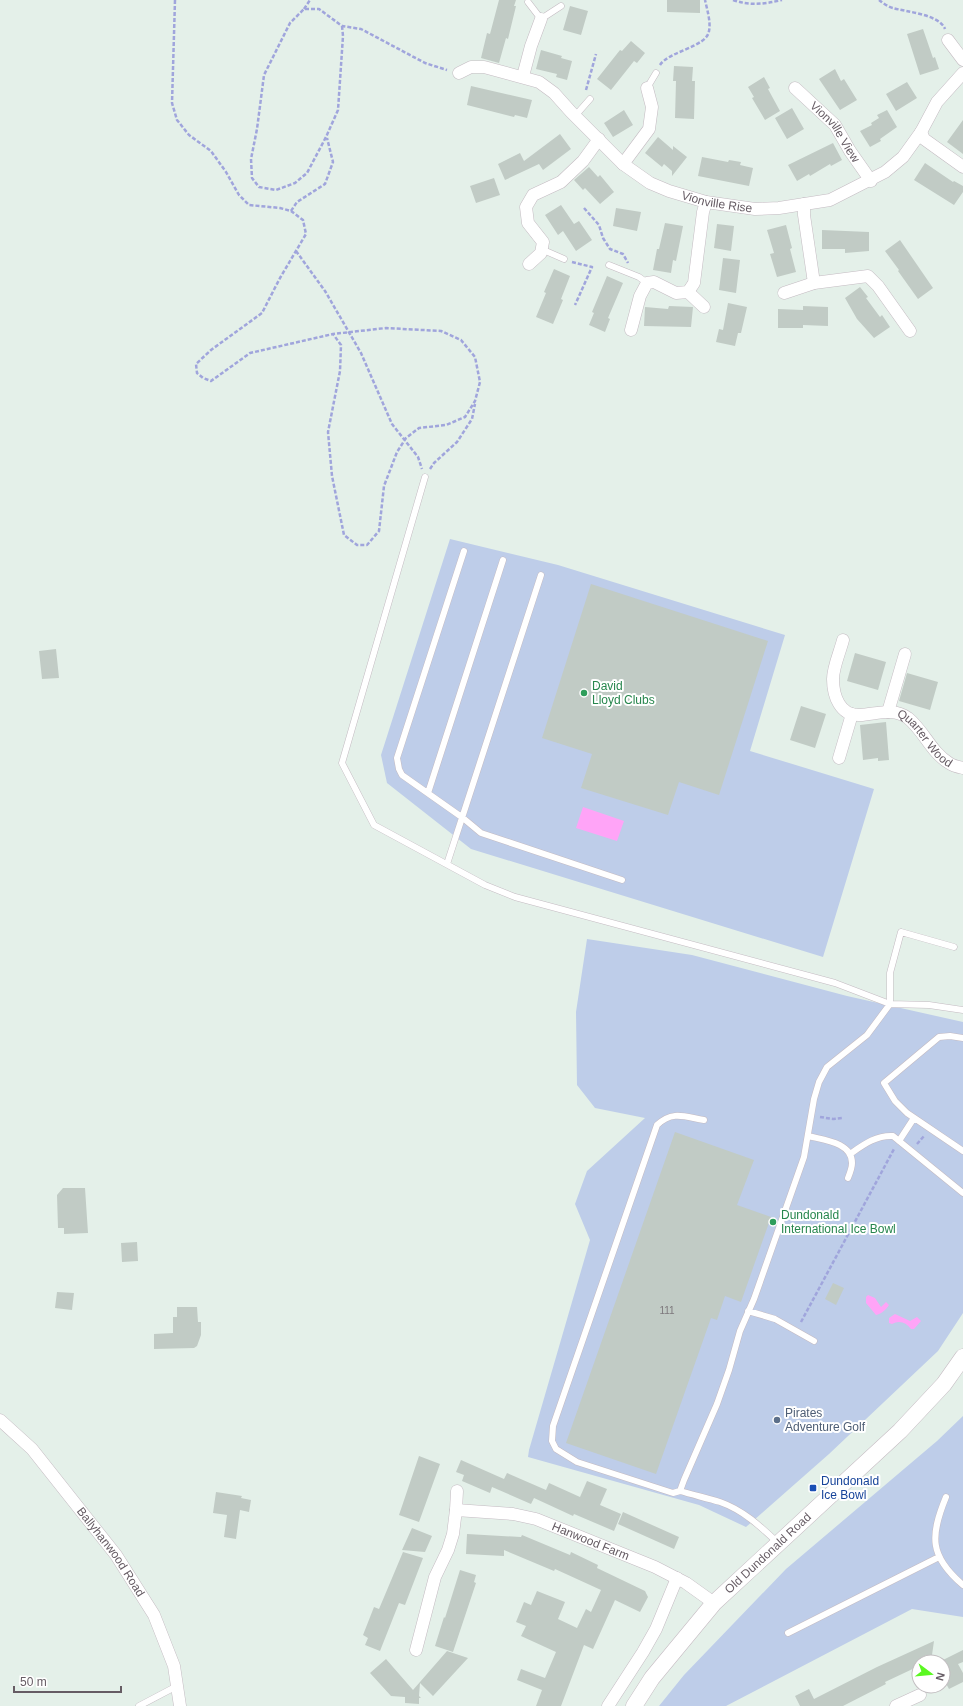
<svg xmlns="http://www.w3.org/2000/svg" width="963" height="1706" viewBox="0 0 963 1706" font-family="Arial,sans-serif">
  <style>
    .green { fill: #becde9 }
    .water { fill: #ffa4f7 }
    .building { fill: #c1cbc5 }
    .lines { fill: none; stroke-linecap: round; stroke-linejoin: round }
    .lane-casing { stroke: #c4bbc2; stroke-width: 7 }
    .street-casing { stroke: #c4bbc2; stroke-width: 13 }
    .secondary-casing { stroke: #c6bcc3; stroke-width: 17 }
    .path { stroke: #a0a5dc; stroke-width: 2.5; stroke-dasharray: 4 2; stroke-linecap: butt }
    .lane { stroke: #fff; stroke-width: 6 }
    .street { stroke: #fff; stroke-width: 12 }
    .secondary { stroke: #fff; stroke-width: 16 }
    .leisure-dot { fill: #2e9e5b; stroke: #fff; stroke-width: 1.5 }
    .service-dot { fill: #5c6f8a; stroke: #fff; stroke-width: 1.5 }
    .transit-dot { fill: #1a4fb4; stroke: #fff; stroke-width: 1.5 }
    .labels { text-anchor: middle; stroke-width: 4; stroke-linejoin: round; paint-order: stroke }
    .number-label { font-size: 10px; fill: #7d787c }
    .street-label { font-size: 12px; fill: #665c64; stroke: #fff }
    .leisure-label { font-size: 12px; fill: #27864d; stroke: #fff; text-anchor: start }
    .service-label { font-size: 12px; fill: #4e5e75; stroke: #fff; text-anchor: start }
    .transit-label { font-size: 12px; fill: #164399; stroke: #fff; text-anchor: start }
  </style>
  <rect width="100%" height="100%" fill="#e4f0e9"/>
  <path class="green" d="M450 539 558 565 785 635 750 751 874 789 823 957 471 849 387 783 381 755Z
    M587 939 692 955 847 996 963 1022V1313L938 1351 829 1454 746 1527 699 1505 528 1457 529 1450 590 1240 575 1204 587 1171 645 1118 595 1108 577 1085 576 1012Z
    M963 1416V1617L912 1609 726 1706H659L684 1675 786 1569 937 1441Z"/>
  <path class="water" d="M583 807 624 821 617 841 576 828Z
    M868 1295 875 1298 881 1307 886 1302 889 1305C886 1310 881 1314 876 1315L866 1303V1297Z
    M895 1314 910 1321 917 1317 921 1321 914 1329H911C906 1322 899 1320 892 1324L889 1323V1318Z"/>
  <path class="building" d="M499 0H516L514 6H516L508 39 506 38 499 63 481 58 487 33 490 34Z
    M667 0H700V13L667 12Z
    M570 6 588 11 581 35 563 30Z
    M923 29 933 58 935 57 939 69 920 75 907 34Z
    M631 41 645 53 637 63 634 61 611 90 597 79 620 50 622 51Z
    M541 50 562 56 561 58 572 61 567 80 556 77 557 74 536 69Z
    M674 66 693 67 692 81H695L694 119 675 118 676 81H673Z
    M835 69 841 81 844 79 857 100 840 110 819 79Z
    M764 77 770 88 768 89 780 111 765 120 752 98 754 97 748 87Z
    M907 82 917 98 896 111 886 94Z
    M471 86 532 100 527 118 515 115 514 117 467 105Z
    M792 108 804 129 787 139 775 118Z
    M624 110 633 125 613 137 604 123Z
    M887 110 897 127 880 139 881 141 870 147 860 131 872 125 871 123 879 118 877 115Z
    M963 120V154L947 142Z
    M560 134 571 149 543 170 539 164 505 180 498 164 520 153 524 161Z
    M658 137 673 150V146L687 157 672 176V171L664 164 662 167 645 153Z
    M833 143 842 160 831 166 830 164 810 176 809 174 797 181 788 165Z
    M702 157 728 162 729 160 741 162 740 165 753 168 749 186 698 176Z
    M925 163 953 182 954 181 963 186V192L954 205 914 180Z
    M589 167 598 177 600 175 614 192 600 204 585 188 583 190 574 180Z
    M494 178 500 195 476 203 470 186Z
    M561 205 574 224 579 221 592 240 576 251 563 231 558 235 545 215Z
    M616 208 641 212 637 231 613 226Z
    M665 223 683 226 676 261 673 260 671 273 653 270 657 249H659Z
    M717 224 734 226 731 251 714 248Z
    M786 225 792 248 790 249 796 272 777 277 770 254 774 253 767 230Z
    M822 230 869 232V251L845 253V249H822Z
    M900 240 933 288 918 299 898 271 899 270 885 251Z
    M723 258 740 260 736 293 719 290Z
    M554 269 570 276 561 299 563 300 553 324 536 317 546 293 544 292Z
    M607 276 623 283 608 318 610 319 605 332 589 325 594 313 592 312Z
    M860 287 868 297 866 298 880 317 882 315 890 327 874 338 857 319 845 298Z
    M728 303 747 307 741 333H738L735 346 716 342 719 329 723 330Z
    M669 306 693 307 691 327 644 326 645 307 668 309Z
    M803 306 828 307V326L803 325V328H778V309L803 310Z
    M591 584 768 641 719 795 679 782 668 815 581 788 592 754 542 738Z
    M56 649 59 678 42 679 39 651Z
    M855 653 886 662 878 690 847 681Z
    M907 673 938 682 930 710 899 701Z
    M801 706 826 714 815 748 790 740Z
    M886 722 889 760 878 761V758L863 760 860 725Z
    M675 1132 754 1160 737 1205 771 1217 741 1302 725 1296 717 1320 711 1318 656 1474 566 1443Z
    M63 1188H85L88 1233 64 1234V1228H58L57 1195Z
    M137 1242 138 1261 122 1262 121 1243Z
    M833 1283 844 1288 836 1305 825 1299Z
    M57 1292 74 1293 72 1310 55 1308Z
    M177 1307H197L198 1322H201V1335L197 1346 194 1348 154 1349V1334L173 1333V1317H177Z
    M419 1456 440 1464 419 1522 399 1515Z
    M461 1460 504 1479 507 1473 546 1490 549 1483 580 1497 587 1481 607 1489 600 1505 621 1514 614 1531 574 1514 573 1516 534 1498 531 1504 492 1487 490 1493 462 1481 464 1475 456 1472Z
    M216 1492 242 1496 241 1498 251 1500 249 1512 240 1510 236 1539 224 1537 227 1515 213 1513Z
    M623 1512 679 1537 674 1549 618 1524Z
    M412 1528 432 1536 425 1552 402 1550Z
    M467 1534 521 1537 522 1535 570 1555 571 1552 598 1565 597 1568 645 1591 648 1597 640 1612 615 1600 593 1649 584 1645 561 1706H536L542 1690 517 1680 521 1669 545 1678 556 1652 521 1636 526 1626 516 1622 524 1602 531 1605 537 1591 565 1602 558 1619 577 1628 586 1609 591 1612 601 1590 555 1569 554 1571 504 1550V1556L466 1554Z
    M403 1552 423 1558 405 1605 399 1603 380 1651 365 1645 368 1638 363 1635 374 1607 379 1609Z
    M460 1570 476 1575 474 1582 476 1583 453 1652 435 1646 444 1617 445 1618Z
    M934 1641 931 1662H919V1666L885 1682 886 1684 843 1706H800L795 1696 809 1689 814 1699 877 1667Z
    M963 1650V1662L958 1664 963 1673V1682L949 1689 943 1678V1660Z
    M447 1651 468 1658 433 1696 420 1683 419 1696 421 1698H419V1704L405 1703V1697L391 1696 370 1673 386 1659 413 1690Z"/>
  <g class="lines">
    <g class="lane-casing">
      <path id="lane" d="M528 2 541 19 561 6
        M647 88 656 73
        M575 116 590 99
        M541 249 564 259
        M609 265 639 277 647 283
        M425 477 342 763 374 825 485 885 515 897 835 983 890 1004 929 1005 963 1010
        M464 551 397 758 399 769 402 775 463 818 481 833 622 880
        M428 793 503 560
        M447 864 541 575
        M963 1038 950 1036 939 1037 884 1083 895 1101 907 1113 963 1151
        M808 1136C823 1140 852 1142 852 1163 852 1167 850 1173 848 1178
        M899 1141 914 1118
        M850 1154C863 1145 876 1135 893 1136L963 1193
        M748 1311 775 1319 814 1341
        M680 1491 673 1493 577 1462 556 1449 552 1441 553 1426 657 1125C673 1110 685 1117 704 1120
        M946 1497C930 1536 929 1556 963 1585
        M778 1543C760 1526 743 1510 720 1502 707 1498 693 1495 680 1491L684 1480 717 1404 729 1370 740 1331 754 1299 804 1157 814 1099 819 1082 827 1067 867 1035 890 1004V973L901 932 954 947
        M788 1633 939 1557
        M139 1706 177 1686"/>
    </g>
    <g class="street-casing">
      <g id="street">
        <path d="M948 40 963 60"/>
        <path id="s1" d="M459 73 471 67H484L539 82 554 93 571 112 623 164 650 183 669 191 706 202 755 209 779 208 830 200 885 172 903 157 921 132 937 102 963 73"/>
        <path d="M523 76 531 46 541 19"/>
        <path id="s2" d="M795 88 835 125 850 151 871 181"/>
        <path d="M921 132 924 139 963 167"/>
        <path d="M623 164 649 129 652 107 647 88"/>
        <path d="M804 204V215L814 283"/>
        <path d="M529 264 541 253 543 242 528 223 526 207 533 195 561 182 583 161 599 139"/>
        <path d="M688 292 704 307"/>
        <path d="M784 293 814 283 868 276 878 286 910 331"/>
        <path d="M631 330 640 296 647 283 654 282 676 293 688 292 694 283 703 212 706 202"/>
        <path id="s3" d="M843 640C840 652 833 667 833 679 833 696 840 716 860 715 877 714 893 707 908 718 924 731 931 752 949 763 953 766 958 767 963 768"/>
        <path d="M888 712 905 654"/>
        <path d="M839 758 852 714"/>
        <path id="s4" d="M0 1420 32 1449 116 1555 154 1615 174 1666 180 1706"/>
        <path d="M456 1510 457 1491"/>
        <path id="s5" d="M416 1650 435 1577 448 1550 453 1534 456 1510 513 1514 536 1519 655 1567 686 1583 714 1603"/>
        <path d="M608 1706 643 1652 656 1629 677 1578"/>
        <path d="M896 1706 920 1695"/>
      </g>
    </g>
    <g class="secondary-casing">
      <g id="secondary">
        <path id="s6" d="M634 1706 652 1678 714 1603 900 1431 944 1384 963 1357"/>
      </g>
    </g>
    <path class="path" d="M175 0 172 103 177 120 189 135 211 151 226 172 239 195 249 205 280 208 291 211 303 220 306 234 280 278 262 313 211 350 196 364 197 373 203 378 211 381 250 353 333 334 386 328 441 331 461 340 475 357 480 382 475 401 465 417 446 425 419 428 406 438 397 452 384 486 379 531 367 545H357L344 535 332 476 328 432 340 371 341 345 333 334
      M733 0C751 6 764 4 782 0
      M879 0C883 3 888 7 893 8 906 12 939 14 945 29
      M304 9 310 0
      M342 26 343 36 338 110 326 137 307 173 295 183 276 190 259 187 252 178 251 159 257 129 264 75 290 23 304 9H319L342 26 361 29 425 63 447 70
      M660 65C669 51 707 47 709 31 711 22 707 9 705 0
      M586 90 596 54
      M584 208 599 225 603 238 610 249 623 254 628 263
      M291 211 297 202 325 184 333 162 327 138
      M296 251 325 291 361 353 392 424 418 457 422 469
      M572 262 592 267 575 305
      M430 469 434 463 457 442 472 419 475 404
      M820 1117 833 1119 842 1118
      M917 1144 924 1136
      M801 1322 894 1149"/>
    <use href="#lane" class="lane"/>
    <use href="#street" class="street"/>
    <use href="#secondary" class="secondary"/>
  </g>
  <g class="leisure-dot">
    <circle cx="584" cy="693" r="4"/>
    <circle cx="773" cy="1222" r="4"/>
  </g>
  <circle class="service-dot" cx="777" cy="1420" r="4"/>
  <rect class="transit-dot" x="809" y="1484" width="8" height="8" rx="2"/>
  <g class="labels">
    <g class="number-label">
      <text x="667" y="1314">111</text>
    </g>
    <g class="street-label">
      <text dy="4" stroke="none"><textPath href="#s2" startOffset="60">Vionville View</textPath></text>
      <text dy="4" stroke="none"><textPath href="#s1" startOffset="304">Vionville Rise</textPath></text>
      <text dy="4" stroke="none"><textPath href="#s3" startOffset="167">Quarter Wood</textPath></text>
      <text dy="4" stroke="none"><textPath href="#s5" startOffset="286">Hanwood Farm</textPath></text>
      <text dy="4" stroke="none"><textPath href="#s4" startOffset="173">Ballyhanwood Road</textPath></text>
      <text dy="4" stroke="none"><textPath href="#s6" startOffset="204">Old Dundonald Road</textPath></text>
    </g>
    <g class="leisure-label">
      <text x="592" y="690">David<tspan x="592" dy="14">Lloyd Clubs</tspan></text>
      <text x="781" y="1219">Dundonald<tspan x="781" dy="14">International Ice Bowl</tspan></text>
    </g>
    <g class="service-label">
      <text x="785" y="1417">Pirates<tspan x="785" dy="14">Adventure Golf</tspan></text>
    </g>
    <g class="transit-label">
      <text x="821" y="1485">Dundonald<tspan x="821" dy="14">Ice Bowl</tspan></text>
    </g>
  </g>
  <g transform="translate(931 1674) rotate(106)"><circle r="19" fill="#ffffff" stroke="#c2bec1"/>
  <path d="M0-3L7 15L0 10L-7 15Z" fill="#5bf821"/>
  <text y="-6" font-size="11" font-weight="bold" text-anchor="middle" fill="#665c64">N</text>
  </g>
  <path d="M14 1686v6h107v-6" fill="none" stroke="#665c64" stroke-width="2"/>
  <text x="20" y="1686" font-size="12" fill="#665c64" stroke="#ffffff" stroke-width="3" paint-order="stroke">50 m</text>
</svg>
